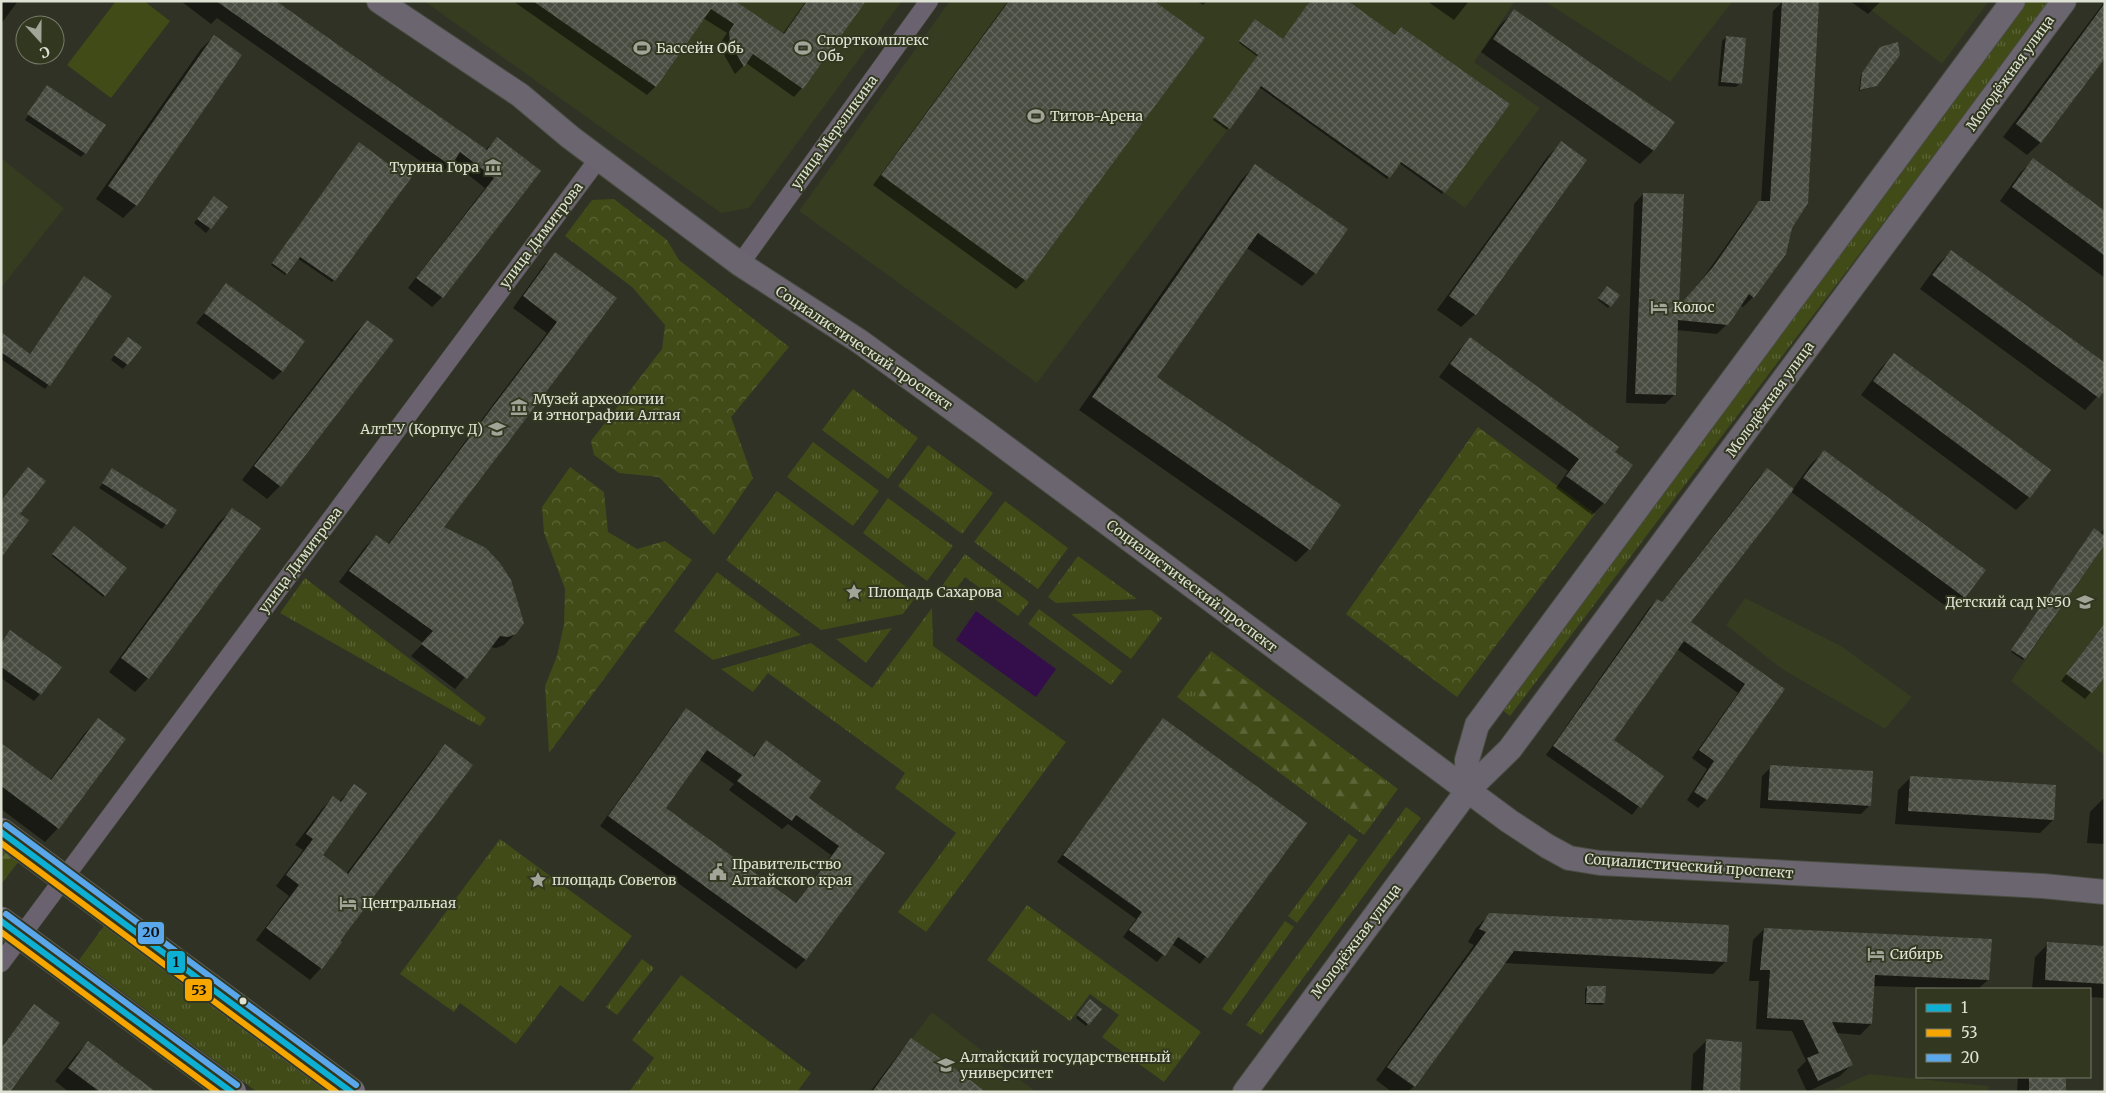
<svg xmlns="http://www.w3.org/2000/svg" width="2106" height="1093" viewBox="0 0 2106 1093" font-family="Merriweather,serif">
  <style>
    .built { fill: #363c20 }
    .grass { fill: url(#grass-tufts) }
    .forest { fill: url(#forest-firs) }
    .park { fill: url(#park-crowns) }
    .garden { fill: #414b17 }
    .water { fill: #340e4a }
    .shadow { fill: #0007; fill-rule: evenodd }
    .building { fill: url(#building-cross-hatch); fill-rule: evenodd }
    .lines { fill: none; stroke-linecap: round; stroke-linejoin: round }
    .street-casing { stroke: #4a4d42; stroke-width: 19 }
    .secondary-casing { stroke: #4a4d42; stroke-width: 26 }
    .primary-casing { stroke: #4a4d42; stroke-width: 29 }
    .street { stroke: #6a636f; stroke-width: 18 }
    .secondary { stroke: #6b6570; stroke-width: 24 }
    .primary { stroke: #736a79; stroke-width: 28 }
    .bus-1-casing { stroke: #323720; stroke-width: 10 }
    .bus-2-casing { stroke: #323720; stroke-width: 10 }
    .bus-3-casing { stroke: #323720; stroke-width: 10 }
    .bus-1 { stroke: #0dafd3; stroke-width: 6 }
    .bus-2 { stroke: #f7a600; stroke-width: 6 }
    .bus-3 { stroke: #5aa8eb; stroke-width: 6 }
    .bus-dot { fill: #dee2d4; stroke: #323720; stroke-width: 2 }
    .labels { text-anchor: middle; stroke-width: 4; stroke-linejoin: round; paint-order: stroke }
    .poi-label { font-size: 14px; fill: #dee2d4; stroke: #323720; text-anchor: start }
    .street-label { font-size: 14px; fill: #dee2d4; stroke: #323720 }
    .line-badge { stroke: #323720; stroke-width: 2 }
    .pale-badge-label { font-size: 14px; text-anchor: middle; font-weight: bold; fill: #111 }
  </style>
  <defs>
    <pattern id="grass-tufts" width="24" height="20" patternUnits="userSpaceOnUse" patternTransform="scale(1.25)"><rect width="24" height="20" fill="#414b17"/><path d="M3 7l-1-3M5 7V3M7 7l1-3M15 17l-1-3M17 17v-4M19 17l1-3" fill="none" stroke="#5c6538"/></pattern>
    <pattern id="forest-firs" width="22" height="20" patternUnits="userSpaceOnUse" patternTransform="scale(1.25)"><rect width="22" height="20" fill="#414b17"/><path d="M5 1l3.5 6h-7zM16 11l3.5 6h-7z" fill="#5c6538"/></pattern>
    <pattern id="park-crowns" width="20" height="18" patternUnits="userSpaceOnUse" patternTransform="scale(1.25)"><rect width="20" height="18" fill="#414b17"/><path d="M2 6a3 3 0 1 1 6 0M12 15a3 3 0 1 1 6 0" fill="none" stroke="#5c6538"/></pattern>
    <pattern id="building-cross-hatch" width="8" height="8" patternUnits="userSpaceOnUse" patternTransform="scale(1.25)"><rect width="8" height="8" fill="#494c41"/><path d="M0 0l8 8M0 8l8-8" fill="none" stroke="#63665c"/></pattern>
  </defs>
  <rect width="100%" height="100%" fill="#2f3225"/>
  <path class="built" d="M424 1H902L749 208 721 213Z
    M950 1H1515L1474 62 1540 108 1465 208 1402 162 1390 178 1261 86 1037 383 799 211Z
    M1544 1H1733L1670 82Z
    M1859 1H1989L1942 64Z
    M1 158 64 208 1 288Z
    M2105 544V756L2011 681Z
    M1745 598 1841 646 1912 697 1885 729 1782 669 1726 625Z
    M932 1012 1036 1092H872Z
    M1869 1074 1989 1086 1988 1092H1829Z"/>
  <path class="grass" d="M2027 1H2051L1510 716 1500 708Z
    M853 389 918 438 888 479 822 430Z
    M813 442 879 491 853 526 787 477Z
    M928 445 993 493 962 534 898 486Z
    M777 491 917 595 903 614 821 630 726 560Z
    M888 498 953 546 927 581 863 533Z
    M1005 501 1068 548 1038 589 974 542Z
    M965 554 1029 602 1018 616 965 577 950 597 939 590Z
    M1078 556 1137 599 1056 603 1048 597Z
    M717 572 801 635 713 660 674 631Z
    M305 578 486 718 480 726 280 613Z
    M932 608 933 646 1066 742 926 932 898 912 956 833 895 788 905 773 768 673 753 692 721 669 811 643 872 688Z
    M1039 609 1122 671 1111 685 1028 624Z
    M1151 610 1162 618 1131 659 1071 614Z
    M892 628 866 663 836 639Z
    M1211 651 1398 789 1364 835 1177 697Z
    M1406 807 1421 818 1261 1035 1246 1025Z
    M1349 834 1358 840 1297 923 1288 916Z
    M500 839 632 936 583 1002 560 985 516 1044 460 1003 454 1012 400 974Z
    M1027 905 1201 1032 1164 1082 1102 1037 1119 1015 1090 994 1070 1021 987 960Z
    M1285 921 1294 927 1231 1015 1222 1009Z
    M104 926 328 1092H257L79 960Z
    M642 959 654 968 617 1015 606 1007Z
    M681 975 811 1073 797 1092H629L654 1058 632 1040Z"/>
  <path class="forest" d="M1210 658 1216 659 1390 786 1391 790C1386 804 1375 820 1362 827L1356 825 1203 712 1198 705 1199 685 1194 677Z
    M1 848 19 861 1 884Z"/>
  <path class="park" d="M614 199 667 240 679 260 789 347 731 417 753 478 714 535 659 477 619 473 594 455 591 441 662 349 665 325 632 287 565 236 592 200Z
    M1478 427 1595 514 1457 697 1346 614Z
    M570 467 604 492 608 532 637 549 665 541 692 560 549 753 545 686 557 656 564 624 565 589 544 533 542 507Z"/>
  <path class="garden" d="M116 1H144L170 21 111 98 67 65Z"/>
  <path class="water" d="M976 611 1056 669 1036 697 956 640Z"/>
  <path class="shadow" d="M1 1H18L1 24Z
    M181 1H273L485 150 497 139 539 171 442 297 432 307 408 288 485 188 452 162 440 175 217 18 211 24Z
    M513 1H733L782 35 806 1H864L802 88 794 97 746 63 735 74 722 51 721 42 727 33 703 18 655 87 647 95Z
    M1008 1H1152L1203 38 1025 280 1016 289 873 185Z
    M1197 1H1207L1203 5Z
    M1305 1H1346L1395 37 1509 104 1442 194 1399 163 1387 179 1259 87 1227 130 1213 120 1258 57 1239 43 1254 22 1283 40 1309 4Z
    M1427 1H1469L1454 20Z
    M1783 1 1791 228 1785 254 1753 297 1743 307 1740 305 1727 324 1717 334 1677 330 1674 395 1665 404 1626 403 1634 204 1643 194 1678 308 1703 278 1750 212 1761 202 1773 11Z
    M1850 1H1881L1868 14Z
    M2105 1V56L2041 142 2027 155 2003 137Z
    M1514 11 1673 122 1653 151 1640 164 1481 52 1501 24Z
    M214 36 136 205 123 218 96 199 201 49Z
    M1726 37 1740 83 1736 87 1718 86 1722 41Z
    M1878 51 1876 86 1859 91 1861 75Z
    M45 89 85 153 81 157 25 120Z
    M1561 143 1475 314 1461 327 1437 310 1548 156Z
    M358 145 334 280 332 282 297 258 285 275 271 265Z
    M2033 160 2105 213V278L2000 201 2020 173Z
    M1255 166 1315 273 1302 286 1247 248 1156 377 1309 549 1296 562 1079 410 1242 179Z
    M210 202 226 207 206 233 194 223Z
    M1951 251 2105 388 2085 410 1920 289 1938 264Z
    M555 254 616 298 442 528 515 634 504 645 496 648 490 647 455 689 411 656 423 643 339 582 365 547 376 536 388 544 547 333 513 308 544 265Z
    M84 278 110 296 45 389 1 359V334L29 355Z
    M227 285 282 371 273 380 196 323Z
    M1605 289 1618 295 1608 308 1598 300Z
    M367 321 280 486 267 499 242 480 354 334Z
    M1471 339 1613 453 1604 503 1592 515 1556 488 1568 471 1439 377 1459 350Z
    M124 342 140 347 123 369 111 360Z
    M1894 355 2029 497 2016 510 1861 395 1881 368Z
    M1824 451 1964 597 1951 610 1790 491 1689 622 1783 689 1706 800 1698 808 1687 800 1707 769 1692 758 1738 693 1677 649 1612 741 1662 776 1632 815 1546 755 1649 608 1657 600 1661 603 1759 477 1767 469 1793 489 1811 464Z
    M113 469 175 510 162 529 99 488Z
    M233 509 259 529 148 678 135 692 109 672 219 522Z
    M2105 527V546L2103 545 2024 658 2023 660 2011 652 2092 531 2100 534Z
    M73 530 126 568 103 597 52 556Z
    M2105 623V675L2085 699 2061 681Z
    M10 632 40 694 34 701 1 678V642Z
    M687 710 752 757 766 742 807 798 883 853 805 960 796 969 600 826 678 718ZM699 759 734 784 729 790 782 829 788 824 831 855 795 904 664 808Z
    M98 720 125 740 58 828 45 842 1 809V744L50 780 85 733Z
    M1163 720 1305 823 1200 964 1172 944 1157 962 1123 937 1136 919 1057 862Z
    M445 746 338 942 340 943 321 968 310 980 256 940 289 896 276 886 303 850 295 845 322 809 333 797 339 802 354 786 321 855 346 874 434 757Z
    M1771 767 1870 805 1861 814 1760 808 1762 776Z
    M1911 777 2053 820 2040 833 1895 824 1898 790Z
    M2103 799H2105V844L2087 843 2090 812Z
    M1489 915 1726 961 1713 974 1504 963 1414 1086 1408 1092H1392L1376 1080 1474 945 1468 942 1476 928Z
    M1764 929 1988 980 1978 989 1873 986 1871 1024 1860 1035 1836 1033 1851 1065 1840 1076 1807 1092 1797 1070 1806 1061 1792 1031 1756 1029 1759 981H1749L1753 940Z
    M2048 944 2105 947V998L2090 997V989H2032L2035 957Z
    M1587 987 1604 1003 1602 1005 1585 1004V989Z
    M1090 1001 1100 1009 1086 1026 1076 1018Z
    M34 1005 1 1092V1047Z
    M912 1040 984 1092H870L901 1051Z
    M1706 1041 1738 1092H1691L1693 1054Z
    M88 1042 154 1092H69L55 1081 75 1056Z
    M2018 1077H2065L2064 1092H2017Z"/>
  <path class="building" d="M216 1H276L487 150 497 137 541 171 443 298 416 278 494 178 460 152 451 166Z
    M533 1H735L784 34 807 1H866L803 89 753 54 744 67 730 43 729 32 734 24 711 9 656 87Z
    M1009 1H1154L1205 38 1026 281 881 175Z
    M1310 1H1348L1395 35 1401 27 1510 104 1445 193 1401 162 1390 178 1261 86 1230 129 1213 117 1258 55 1239 41 1255 19 1283 39Z
    M1782 1 1819 2 1808 203 1792 228 1786 254 1754 298 1749 294 1728 325 1678 320 1676 395 1635 394 1643 193 1684 194 1679 306 1713 267 1759 201H1770Z
    M2105 3V58L2041 143 2016 124Z
    M1514 9 1675 122 1654 151 1493 39Z
    M214 35 242 55 137 206 108 186Z
    M1726 36 1746 38 1742 84 1721 82Z
    M1898 42 1900 55 1877 86 1860 90 1862 73 1880 47Z
    M47 85 106 125 86 154 27 114Z
    M1561 141 1587 160 1476 315 1449 296Z
    M359 142 395 169 399 163 414 174 335 281 300 257 287 274 272 263Z
    M2033 158 2105 211V256L2012 187Z
    M1255 164 1348 229 1316 274 1258 233 1157 377 1341 505 1310 550 1092 397Z
    M214 196 228 207 211 229 197 219Z
    M1951 250 2105 363V390L2099 398 1932 275Z
    M555 252 617 298 444 527 486 548 500 563 511 580 524 623 516 634 508 637 500 636 467 679 421 644 433 631 349 571 376 535 389 544 557 322 523 296Z
    M84 276 112 296 50 386 1 352V332L30 354Z
    M226 283 305 341 283 372 204 313Z
    M1607 286 1620 295 1611 307 1598 298Z
    M367 320 394 340 281 487 254 466Z
    M128 337 142 347 128 365 114 355Z
    M1470 337 1619 447 1615 452 1633 465 1605 504 1566 476 1579 459 1450 364Z
    M1894 353 2051 470 2030 498 1873 381Z
    M1824 450 1986 570 1965 598 1803 478Z
    M28 467 46 481 20 514 29 520 1 558V501Z
    M112 468 177 510 167 525 102 483Z
    M1767 468 1794 489 1691 622 1785 689 1707 800 1694 792 1714 761 1699 750 1745 684 1684 641 1614 740 1664 776 1641 808 1553 746 1657 599 1662 602Z
    M232 508 261 528 149 679 121 658Z
    M74 526 127 568 105 596 52 554Z
    M2094 528 2105 536V544L2025 659 2011 650Z
    M2105 623V677L2092 693 2066 674Z
    M10 630 62 667 41 695 1 667V643Z
    M686 708 754 757 766 740 821 781 809 798 885 853 806 960 608 816ZM707 750 742 775 737 781 792 821 796 815 839 846 796 903 666 808Z
    M98 718 126 739 59 829 1 786V743L51 780Z
    M1163 718 1307 823 1208 958 1178 937 1165 956 1129 930 1142 912 1063 855Z
    M445 744 473 765 340 941 342 942 322 969 266 928 299 885 286 875 313 839 306 834 333 796 341 802 354 784 367 793 323 855 348 874Z
    M1770 765 1873 771 1871 806 1768 800Z
    M1910 776 2056 785 2054 820 1908 811Z
    M1489 913 1729 925 1727 962 1514 951 1415 1087 1387 1067 1486 932 1479 929Z
    M1764 928 1992 939 1989 980 1875 975 1872 1024 1832 1022 1853 1065 1818 1081 1807 1058 1819 1053 1803 1020 1767 1018 1770 970H1760Z
    M2047 942 2105 946V984L2045 980Z
    M1587 986H1606L1605 1003H1586Z
    M1090 999 1102 1009 1089 1025 1077 1015Z
    M34 1004 60 1023 10 1092H1V1048Z
    M911 1038 950 1065 986 1092H872Z
    M1706 1039 1742 1042 1740 1092H1703Z
    M88 1041 156 1092H100L68 1068Z
    M2029 1077H2066V1092H2029Z"/>
  <g class="lines">
    <g class="street-casing">
      <path id="street" d="M740 264 929 1
        M1 963 599 158"/>
    </g>
    <g class="secondary-casing">
      <path id="secondary" d="M379 1 520 95 570 137 740 264 859 341 986 433 1509 821 1547 846 1569 858 1600 863 2043 886 2105 892
        M1468 790 1467 760 1477 725 2013 1
        M1245 1092 1468 790 1510 749 2064 1"/>
    </g>
    <g class="primary-casing">
      <path id="primary" d="M1 832 351 1092
        M1 921 232 1092"/>
    </g>
    <use href="#street" class="street"/>
    <use href="#secondary" class="secondary"/>
    <use href="#primary" class="primary"/>
    <g class="bus-1-casing">
      <path id="bus-1" d="M1 832 351 1092
        M1 921 232 1092"/>
    </g>
    <g class="bus-2-casing">
      <path id="bus-2" d="M1 843 336 1092
        M1 932 217 1092"/>
    </g>
    <g class="bus-3-casing">
      <path id="bus-3" d="M6 825 356 1085
        M6 914 237 1085"/>
    </g>
    <use href="#bus-1" class="bus-1"/>
    <use href="#bus-2" class="bus-2"/>
    <use href="#bus-3" class="bus-3"/>
  </g>
  <defs>
    <g id="stadium-bare" transform="scale(1.35)"><path d="M0-5a6.5 5 0 1 0 0 10a6.5 5 0 1 0 0-10ZM-3.5-1.8h7v3.6h-7Z" fill="#a1a497" stroke="#323720" stroke-width="2.5" paint-order="stroke"/></g>
    <g id="museum-bare" transform="scale(1.35)"><path d="M0-6L6-3V-2H-6V-3ZM-5-1h2V3h-2ZM-1-1h2V3h-2ZM3-1h2V3H3ZM-6 4H6V6H-6Z" fill="#a1a497" stroke="#323720" stroke-width="2.5" paint-order="stroke"/></g>
    <g id="hotel-bare" transform="scale(1.35)"><path d="M-6-4.5h1.5V1H6V5H4.5V3h-9V5H-6ZM-4 0a1.8 1.8 0 1 1 3.6 0ZM.5 0V-2.5h3Q6-2.5 6 0Z" fill="#a1a497" stroke="#323720" stroke-width="2.5" paint-order="stroke"/></g>
    <g id="university-bare" transform="scale(1.35)"><path d="M0-5L7-2L0 1L-7-2ZM-4 1L0 2.5L4 1V4Q0 6-4 4Z" fill="#a1a497" stroke="#323720" stroke-width="2.5" paint-order="stroke"/></g>
    <g id="sight-bare" transform="scale(1.35)"><path d="M0-6L1.8-2.2L6-1.7L2.9 1.2L3.7 5.4L0 3.3L-3.7 5.4L-2.9 1.2L-6-1.7L-1.8-2.2Z" fill="#a1a497" stroke="#323720" stroke-width="2.5" paint-order="stroke"/></g>
    <g id="school-bare" transform="scale(1.35)"><path d="M0-5L7-2L0 1L-7-2ZM-4 1L0 2.5L4 1V4Q0 6-4 4Z" fill="#a1a497" stroke="#323720" stroke-width="2.5" paint-order="stroke"/></g>
    <g id="civic-bare" transform="scale(1.35)"><path d="M-.6-6.5H3V-4.5H.6V-3L4-1V1h2V6H-6V1h2V-1L-.6-3ZM-1.2 2.5V6h2.4V2.5Z" fill="#a1a497" stroke="#323720" stroke-width="2.5" paint-order="stroke"/></g>
  </defs>
  <g fill-rule="evenodd">
    <use href="#stadium-bare" x="642" y="48"/>
    <use href="#stadium-bare" x="803" y="48"/>
    <use href="#stadium-bare" x="1036" y="116"/>
    <use href="#museum-bare" x="493" y="167"/>
    <use href="#hotel-bare" x="1659" y="307"/>
    <use href="#museum-bare" x="519" y="407"/>
    <use href="#university-bare" x="497" y="429"/>
    <use href="#sight-bare" x="854" y="592"/>
    <use href="#school-bare" x="2085" y="602"/>
    <use href="#civic-bare" x="718" y="872"/>
    <use href="#sight-bare" x="538" y="880"/>
    <use href="#hotel-bare" x="348" y="903"/>
    <use href="#hotel-bare" x="1876" y="954"/>
    <use href="#university-bare" x="946" y="1065"/>
  </g>
  <circle class="bus-dot" cx="243" cy="1001" r="4.5"/>
  <g class="labels">
    <g class="poi-label">
      <text x="817" y="45">Спорткомплекс<tspan x="817" dy="16">Обь</tspan></text>
      <text x="656" y="53">Бассейн Обь</text>
      <text x="1050" y="121">Титов-Арена</text>
      <text x="479" y="172" text-anchor="end">Турина Гора</text>
      <text x="1673" y="312">Колос</text>
      <text x="533" y="404">Музей археологии<tspan x="533" dy="16">и этнографии Алтая</tspan></text>
      <text x="483" y="434" text-anchor="end">АлтГУ (Корпус Д)</text>
      <text x="868" y="597">Площадь Сахарова</text>
      <text x="2071" y="607" text-anchor="end">Детский сад №50</text>
      <text x="732" y="869">Правительство<tspan x="732" dy="16">Алтайского края</tspan></text>
      <text x="552" y="885">площадь Советов</text>
      <text x="362" y="908">Центральная</text>
      <text x="1890" y="959">Сибирь</text>
      <text x="960" y="1062">Алтайский государственный<tspan x="960" dy="16">университет</tspan></text>
    </g>
    <g class="street-label">
      <text transform="translate(2010 73) rotate(-54)" y="5">Молодёжная улица</text>
      <text transform="translate(834 132) rotate(-54)" y="5">улица Мерзликина</text>
      <text transform="translate(541 235) rotate(-53)" y="5">улица Димитрова</text>
      <text transform="translate(864 348) rotate(34)" y="5">Социалистический проспект</text>
      <text transform="translate(1770 399) rotate(-54)" y="5">Молодёжная улица</text>
      <text transform="translate(300 560) rotate(-53)" y="5">улица Димитрова</text>
      <text transform="translate(1192 586) rotate(37)" y="5">Социалистический проспект</text>
      <text transform="translate(1689 866) rotate(4)" y="5">Социалистический проспект</text>
      <text transform="translate(1356 941) rotate(-53)" y="5">Молодёжная улица</text>
    </g>
  </g>
  <g class="line-badge">
    <rect x="137" y="921" width="28" height="24" rx="5" fill="#5aa8eb"/>
    <rect x="166" y="950" width="20" height="24" rx="5" fill="#0dafd3"/>
    <rect x="184" y="978" width="29" height="24" rx="5" fill="#f7a600"/>
  </g>
  <g class="pale-badge-label">
    <text x="151" y="937">20</text>
    <text x="176" y="967">1</text>
    <text x="199" y="995">53</text>
  </g>
  <rect width="2106" height="1093" fill="none" stroke="#dee2d4" stroke-width="5"/>
  <rect x="1916" y="988" width="175" height="90" fill="#323720" stroke="#777b68"/>
  <rect x="1926" y="1004" width="25" height="8" fill="#0dafd3" stroke="#777b68"/>
  <text x="1961" y="1013" font-size="15" fill="#dee2d4">1</text>
  <rect x="1926" y="1029" width="25" height="8" fill="#f7a600" stroke="#777b68"/>
  <text x="1961" y="1038" font-size="15" fill="#dee2d4">53</text>
  <rect x="1926" y="1054" width="25" height="8" fill="#5aa8eb" stroke="#777b68"/>
  <text x="1961" y="1063" font-size="15" fill="#dee2d4">20</text>
  <g transform="translate(40 40) rotate(159)"><circle r="24" fill="#323720" stroke="#777b68"/>
  <path d="M0-4L9 19L0 12L-9 19Z" fill="#a1a497"/>
  <text y="-8" font-size="14" font-weight="bold" text-anchor="middle" fill="#dee2d4">С</text>
  </g>
</svg>
